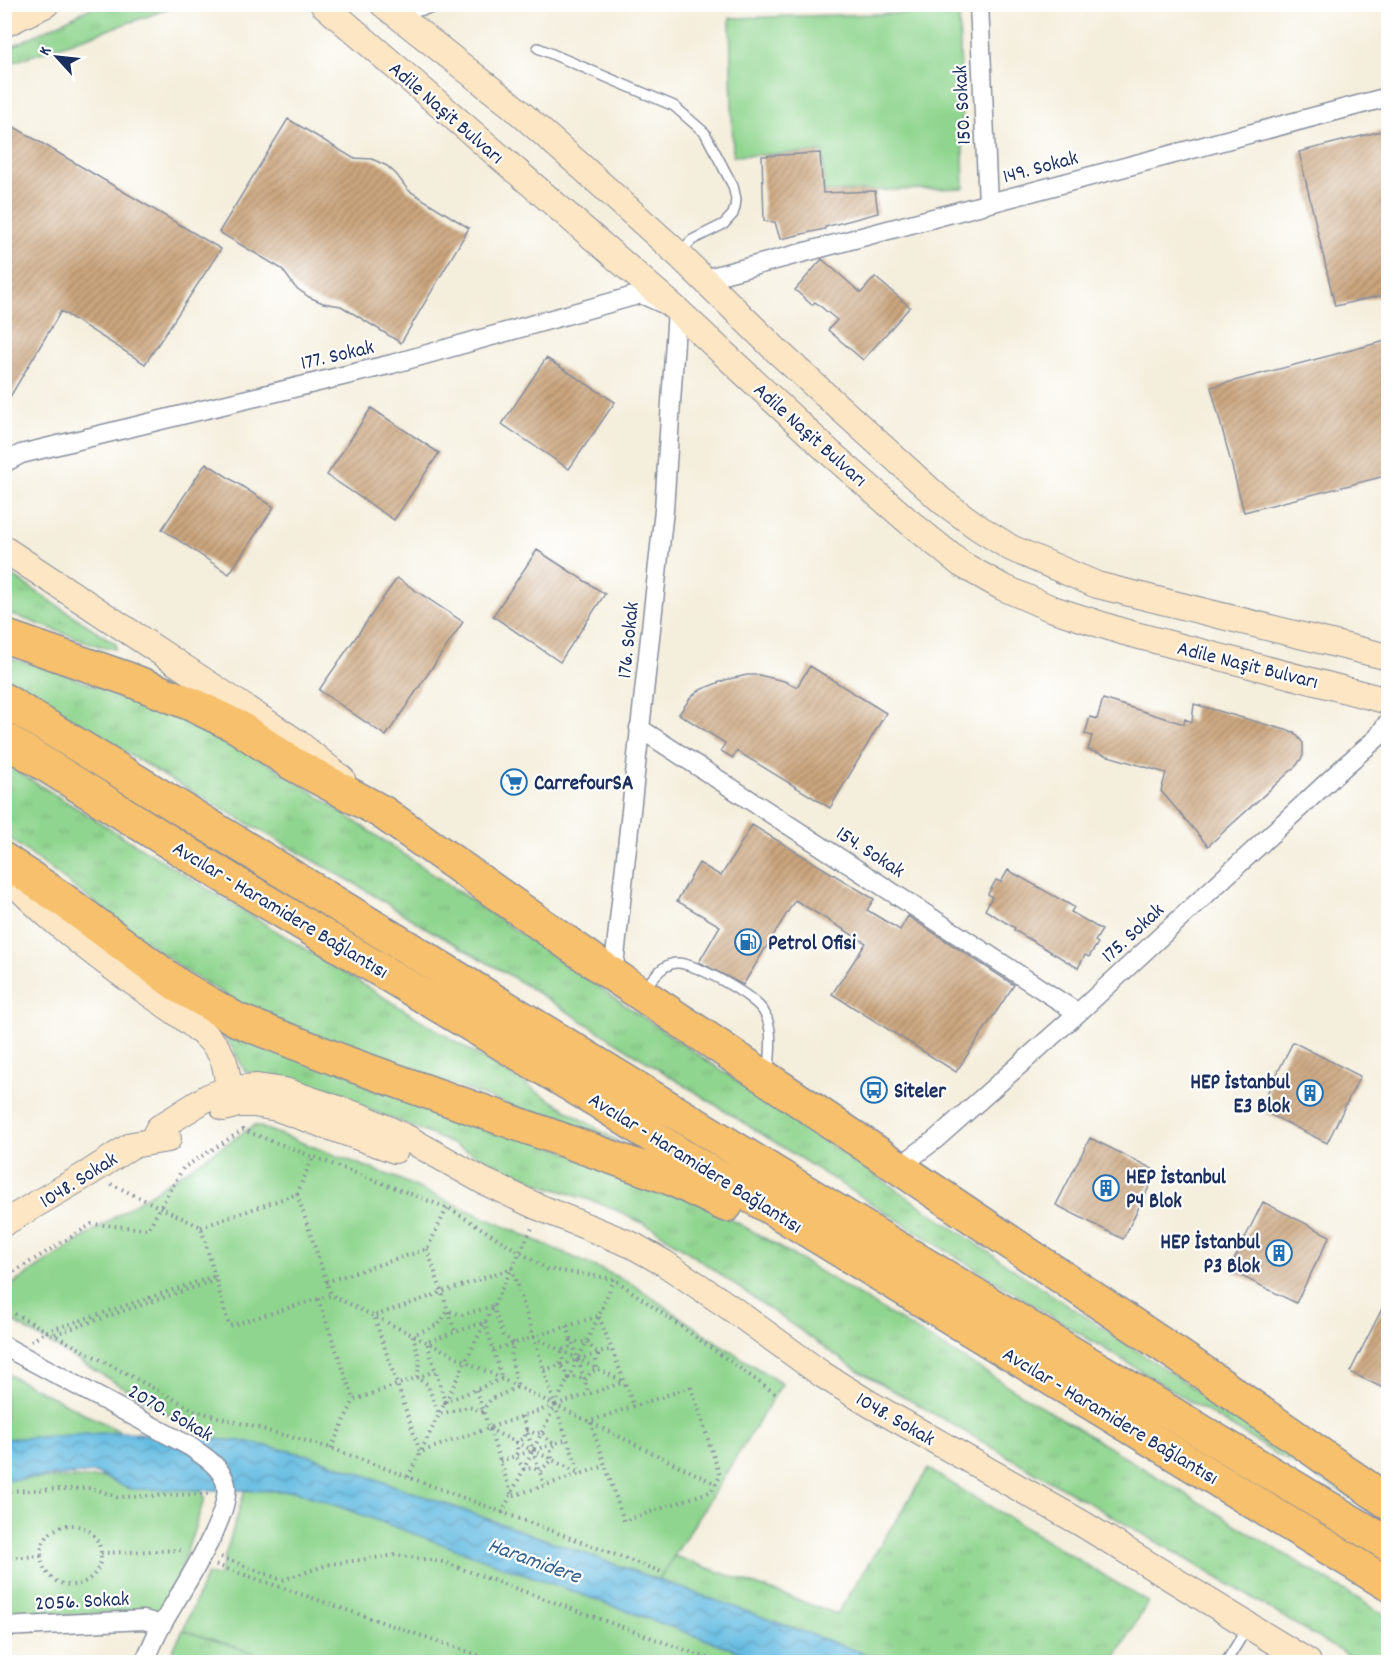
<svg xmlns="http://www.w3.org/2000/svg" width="1393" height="1667" viewBox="0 0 1393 1667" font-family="Dekko,sans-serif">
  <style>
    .grass { fill: url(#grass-tufts); stroke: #568276; stroke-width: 1.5 }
    .park { fill: #90d58f; stroke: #568276; stroke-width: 1.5 }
    .water { fill: url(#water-waves); stroke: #4075a0; stroke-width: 1.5 }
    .building { fill: url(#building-hatch) }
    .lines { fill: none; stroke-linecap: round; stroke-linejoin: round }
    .lane-casing { stroke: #888e9d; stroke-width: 12 }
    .street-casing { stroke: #888e9d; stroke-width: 21 }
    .secondary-casing { stroke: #888e9d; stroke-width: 28 }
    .highway-casing { stroke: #888e9d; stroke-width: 36 }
    .path { stroke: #888e9d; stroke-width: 4; stroke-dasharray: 1.5 4.5; stroke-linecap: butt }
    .lane { stroke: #fff; stroke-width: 9 }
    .street { stroke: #fff; stroke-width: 18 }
    .secondary { stroke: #fce6c4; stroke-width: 26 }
    .highway { stroke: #f7c06c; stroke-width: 33 }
    .labels { text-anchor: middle; stroke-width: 4.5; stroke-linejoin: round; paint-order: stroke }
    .street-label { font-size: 21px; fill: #1b2f5e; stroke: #fff }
    .poi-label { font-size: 21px; font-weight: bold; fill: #1b2f5e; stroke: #fff; text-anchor: start }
    .water-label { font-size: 22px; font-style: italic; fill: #35608c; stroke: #fff }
  </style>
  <defs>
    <pattern id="grass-tufts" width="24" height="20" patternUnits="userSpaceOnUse" patternTransform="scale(1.5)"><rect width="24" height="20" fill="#90d58f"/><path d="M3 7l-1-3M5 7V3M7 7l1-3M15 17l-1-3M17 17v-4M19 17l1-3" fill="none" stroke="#7cb77e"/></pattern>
    <pattern id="water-waves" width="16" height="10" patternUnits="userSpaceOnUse" patternTransform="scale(1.5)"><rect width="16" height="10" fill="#64bbe1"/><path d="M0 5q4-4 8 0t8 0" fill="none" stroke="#5298ba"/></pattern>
    <pattern id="building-hatch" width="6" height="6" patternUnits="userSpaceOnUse" patternTransform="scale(1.5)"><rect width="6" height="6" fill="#cba57d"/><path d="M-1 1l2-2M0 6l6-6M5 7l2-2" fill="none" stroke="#a4876a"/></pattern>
  </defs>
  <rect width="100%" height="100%" fill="#fff"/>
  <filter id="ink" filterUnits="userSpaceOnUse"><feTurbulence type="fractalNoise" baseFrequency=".0167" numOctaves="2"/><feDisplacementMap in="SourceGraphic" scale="12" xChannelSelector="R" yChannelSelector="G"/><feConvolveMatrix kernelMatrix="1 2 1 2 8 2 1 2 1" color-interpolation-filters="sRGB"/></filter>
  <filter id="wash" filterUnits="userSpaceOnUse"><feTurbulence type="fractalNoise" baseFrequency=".008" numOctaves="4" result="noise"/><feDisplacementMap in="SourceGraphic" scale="24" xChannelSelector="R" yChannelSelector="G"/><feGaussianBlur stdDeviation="1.35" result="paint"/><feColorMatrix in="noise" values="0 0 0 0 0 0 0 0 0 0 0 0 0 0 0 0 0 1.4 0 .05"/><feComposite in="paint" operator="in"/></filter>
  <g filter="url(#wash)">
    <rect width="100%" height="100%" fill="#f4eedc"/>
    <path class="grass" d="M99 4 176 5 154 14 5 65V50Z
      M5 571 116 644V649L99 646 5 612Z
      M4 657 53 670 157 710 222 737 281 771 1009 1266 1388 1517V1519L1271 1451 1009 1290 511 976 426 928 359 886 166 777 5 677Z
      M5 764 622 1144 268 1021 184 970 5 835Z
      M208 1019 695 1199 766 1239 1388 1617V1662H1359L1183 1557 854 1368 655 1229 605 1205 543 1185 430 1134 290 1078 256 1075 245 1071 232 1047Z
      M928 1469 1148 1602 1113 1662H888L659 1580 674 1556 837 1614Z
      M183 1630 281 1662H167Z"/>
    <path class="park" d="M959 12 964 188 824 192 823 152 733 156 730 18Z
      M255 1125 396 1178 629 1282 718 1343 782 1384 659 1580 311 1456 248 1442 210 1439 5 1317V1289Z
      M5 1373 127 1435 5 1441Z
      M192 1477 205 1497 167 1610 5 1618 4 1479Z
      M245 1490 296 1491 768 1662H281L183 1630 207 1574 219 1576Z"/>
    <path class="water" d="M122 1432 248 1442 311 1456 888 1662H768L296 1491 130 1489 95 1473 5 1480V1439Z"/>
    <g id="blocks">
      <path class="building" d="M288 119 353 158 372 159 387 166 396 174 408 190 469 228 401 343 341 306 323 303 309 297 295 287 282 269 219 232Z
        M4 121 221 249 145 364 61 311 4 407Z
        M1389 129V294L1335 306 1299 152Z
        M820 153 823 193 875 191 878 213 825 227V229L780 239 775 222 764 221 762 156Z
        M822 259 861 293 875 277 910 307 863 360 828 330 837 320 815 302 812 305 795 290Z
        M1389 340V475L1244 512 1211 387Z
        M546 358 615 402 569 469 502 424Z
        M371 408 439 453 394 520 327 475Z
        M206 463 274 507 229 574 162 529Z
        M537 550 605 594 560 662 493 616Z
        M397 578 463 622 386 736 319 690Z
        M810 666 886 713 830 808 737 751 733 758 721 751 725 743 679 714 691 697 700 690 725 680 747 675H759L784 681 797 687Z
        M1103 699 1184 724 1185 719 1192 722 1194 704 1289 731 1294 732 1303 743V756L1297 765 1208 846 1161 791 1166 773 1088 750 1092 736 1085 734 1090 717 1097 719Z
        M752 825 874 899 867 910 900 930 908 916 1014 985 956 1072 832 994 866 943 795 900 743 985 699 962 720 926 677 901 699 863 721 876Z
        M1008 870 1074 907 1071 912 1102 930 1095 941 1098 943 1089 957 1085 955 1078 968 1014 930 1015 928 985 910 992 897 988 894 996 880 1001 882Z
        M1293 1042 1360 1076 1327 1143 1259 1109Z
        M1090 1138 1157 1171 1123 1239 1056 1205Z
        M1263 1202 1330 1236 1296 1303 1229 1270Z
        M1389 1295V1391L1350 1372Z"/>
    </g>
  </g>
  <g filter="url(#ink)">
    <use href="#blocks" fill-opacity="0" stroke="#888e9d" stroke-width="1.5"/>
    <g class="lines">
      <g class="lane-casing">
        <path id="lane" d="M538 48 674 106 705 133 733 186 736 199 735 207 733 214 724 224 692 240 680 252
          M644 988C653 979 662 964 676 963 694 962 755 996 764 1012 774 1029 770 1052 769 1071
          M1226 1662 1247 1628"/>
      </g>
      <g class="street-casing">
        <path id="street" d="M979 4 988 203
          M393 12 430 4
          M704 279 1388 97
          M4 463 21 454 392 364 641 294 677 310 664 510 613 975
          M639 728 1078 1013
          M899 1167 936 1139 1078 1013 1347 764 1377 738 1388 722
          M4 1346 189 1446C202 1455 223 1467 226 1485 232 1515 180 1592 164 1621 156 1634 151 1649 144 1662
          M4 1627 144 1620 162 1625"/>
      </g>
      <g class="secondary-casing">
        <path id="secondary" d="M323 4 677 310 828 451 908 521 961 564 1002 587 1050 608 1124 632 1388 701
          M383 4 510 104 583 168 678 254 777 351 942 501 979 528 1011 548 1097 585 1388 657
          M4 24 46 4
          M4 549 298 743 342 779
          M4 872C43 915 90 951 137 985 158 1000 181 1014 200 1031 209 1038 219 1049 223 1059 229 1073 226 1091 237 1103
          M224 1108 238 1104H254L277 1108 395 1150
          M152 1141 159 1128 208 1097 229 1089 257 1087 285 1091 362 1117 407 1138 483 1181 536 1206 632 1245 664 1263 728 1306 823 1375 870 1404 1081 1523 1308 1662
          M4 1223 89 1173 132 1145 168 1139"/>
      </g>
      <g class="highway-casing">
        <path id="highway" d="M4 636 128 679 191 704 238 727 293 764 382 812 613 975 1194 1366 1388 1502
          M4 700 876 1235 1388 1544
          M4 739 227 878 596 1100 684 1157 776 1211 1388 1584
          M4 860 62 899 179 986 237 1020 352 1065 670 1178 726 1205"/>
      </g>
      <path class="path" d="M111 1184 201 1227 229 1326 331 1295 716 1484
        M297 1194 313 1157
        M201 1227 297 1194 331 1295
        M427 1249 455 1331
        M512 1268 555 1405 420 1452 374 1316Z
        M4 1278 92 1224 148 1229 183 1168 243 1130 450 1209 547 1269 614 1279 776 1394
        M326 1282 427 1249 447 1208
        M318 1299 354 1400
        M493 1306 503 1335 513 1343 511 1357 518 1387 491 1399 482 1411 469 1407 439 1414 427 1384 417 1378 420 1362 413 1335 439 1324 448 1311 462 1315Z
        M4 1308 196 1411 331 1448 664 1573
        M599 1317 634 1406
        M485 1322 502 1379 445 1402 427 1342Z
        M567 1326 589 1394
        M55 1334 216 1280
        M534 1337 624 1382
        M571 1339 580 1343 587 1341 593 1349 599 1353 596 1360 597 1369 591 1372 585 1380 578 1377 569 1378 565 1370 559 1365 563 1361 561 1350 569 1347Z
        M31 1341 48 1331 215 1276
        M493 1350 599 1316 614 1279
        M544 1370 612 1349
        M691 1387 720 1476 712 1491 624 1521 590 1421Z
        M476 1390 512 1496 605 1466
        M556 1405 624 1382
        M555 1406 580 1474
        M522 1416 544 1485
        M489 1429 579 1473
        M527 1430 536 1434 542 1432 548 1440 555 1444 551 1451 552 1460 540 1471 533 1468 524 1469 515 1456 518 1452 516 1442 524 1438Z
        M331 1448 354 1400 436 1371
        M500 1461 568 1439
        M408 1477 532 1228
        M4 1491 92 1488 117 1497 209 1494
        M502 1513 599 1316
        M41 1555a30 30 0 1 1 60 0a30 30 0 1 1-60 0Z
        M101 1553 183 1550
        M221 1557 282 1580 330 1564 396 1555 443 1562 718 1662
        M4 1558 41 1556
        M216 1565 498 1662"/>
      <use href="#lane" class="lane"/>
      <use href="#street" class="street"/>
      <use href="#secondary" class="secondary"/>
      <use href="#highway" class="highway"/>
    </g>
  </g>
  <defs>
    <g id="supermarket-ring" transform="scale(1.35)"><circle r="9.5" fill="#fff" stroke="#1f6fb2" stroke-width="1.5"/><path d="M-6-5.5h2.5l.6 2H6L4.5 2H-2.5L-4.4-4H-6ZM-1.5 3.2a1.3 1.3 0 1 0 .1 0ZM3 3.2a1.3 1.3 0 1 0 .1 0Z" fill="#1f6fb2"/></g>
    <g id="fuel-ring" transform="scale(1.35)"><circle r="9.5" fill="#fff" stroke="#1f6fb2" stroke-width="1.5"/><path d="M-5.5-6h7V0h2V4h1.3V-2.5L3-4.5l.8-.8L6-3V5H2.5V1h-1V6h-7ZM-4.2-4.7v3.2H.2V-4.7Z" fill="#1f6fb2"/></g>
    <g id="bus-ring" transform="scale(1.35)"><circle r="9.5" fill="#fff" stroke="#1f6fb2" stroke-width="1.5"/><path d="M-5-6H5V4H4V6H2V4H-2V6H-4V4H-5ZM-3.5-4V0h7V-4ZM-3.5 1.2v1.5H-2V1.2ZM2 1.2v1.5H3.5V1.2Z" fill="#1f6fb2"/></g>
    <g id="building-ring" transform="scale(1.35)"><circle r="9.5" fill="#fff" stroke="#1f6fb2" stroke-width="1.5"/><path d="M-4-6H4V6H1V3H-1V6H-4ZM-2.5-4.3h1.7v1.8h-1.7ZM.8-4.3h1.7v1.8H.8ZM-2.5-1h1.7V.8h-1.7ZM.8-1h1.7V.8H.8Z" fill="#1f6fb2"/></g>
  </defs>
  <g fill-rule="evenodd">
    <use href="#supermarket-ring" x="514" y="782"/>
    <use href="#fuel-ring" x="748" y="942"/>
    <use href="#bus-ring" x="874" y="1090"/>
    <use href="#building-ring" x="1310" y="1093"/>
    <use href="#building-ring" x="1106" y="1188"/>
    <use href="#building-ring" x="1279" y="1253"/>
  </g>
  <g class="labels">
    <g class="street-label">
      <text transform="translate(961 105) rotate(-93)" y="7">150. Sokak</text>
      <text transform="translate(447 112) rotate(41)" y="7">Adile Naşit Bulvarı</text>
      <text transform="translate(1040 166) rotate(-15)" y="7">149. Sokak</text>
      <text transform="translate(337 354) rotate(-13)" y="7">177. Sokak</text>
      <text transform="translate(811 434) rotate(42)" y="7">Adile Naşit Bulvarı</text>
      <text transform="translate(627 640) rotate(-84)" y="7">176. Sokak</text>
      <text transform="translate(1248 664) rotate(14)" y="7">Adile Naşit Bulvarı</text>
      <text transform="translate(871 851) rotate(33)" y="7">154. Sokak</text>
      <text transform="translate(281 909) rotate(31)" y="7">Avcılar - Haramidere Bağlantısı</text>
      <text transform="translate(1132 932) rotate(-43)" y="7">175. Sokak</text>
      <text transform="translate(696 1162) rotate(32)" y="7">Avcılar - Haramidere Bağlantısı</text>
      <text transform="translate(78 1179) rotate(-32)" y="7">1048. Sokak</text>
      <text transform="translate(171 1412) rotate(30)" y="7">2070. Sokak</text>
      <text transform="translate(1111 1415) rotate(31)" y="7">Avcılar - Haramidere Bağlantısı</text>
      <text transform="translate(896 1418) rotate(30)" y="7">1048. Sokak</text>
      <text transform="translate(82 1600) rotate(-3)" y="7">2056. Sokak</text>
    </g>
    <g class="poi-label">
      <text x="534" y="789">CarrefourSA</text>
      <text x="768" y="949">Petrol Ofisi</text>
      <text x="1290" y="1088" text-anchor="end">HEP İstanbul<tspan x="1290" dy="24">E3 Blok</tspan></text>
      <text x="894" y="1097">Siteler</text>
      <text x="1126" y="1183">HEP İstanbul<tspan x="1126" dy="24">P4 Blok</tspan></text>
      <text x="1260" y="1248" text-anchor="end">HEP İstanbul<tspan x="1260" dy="24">P3 Blok</tspan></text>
    </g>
    <g class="water-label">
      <text transform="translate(535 1559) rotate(20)" y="8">Haramidere</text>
    </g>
  </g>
  <rect width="1393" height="1667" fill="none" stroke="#fff" stroke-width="24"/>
  <g transform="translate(57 57) rotate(297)" stroke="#ffffff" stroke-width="4.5" paint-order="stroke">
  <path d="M0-4.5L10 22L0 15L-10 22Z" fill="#1b2f5e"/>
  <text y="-9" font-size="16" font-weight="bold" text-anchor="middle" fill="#1b2f5e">K</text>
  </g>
</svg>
